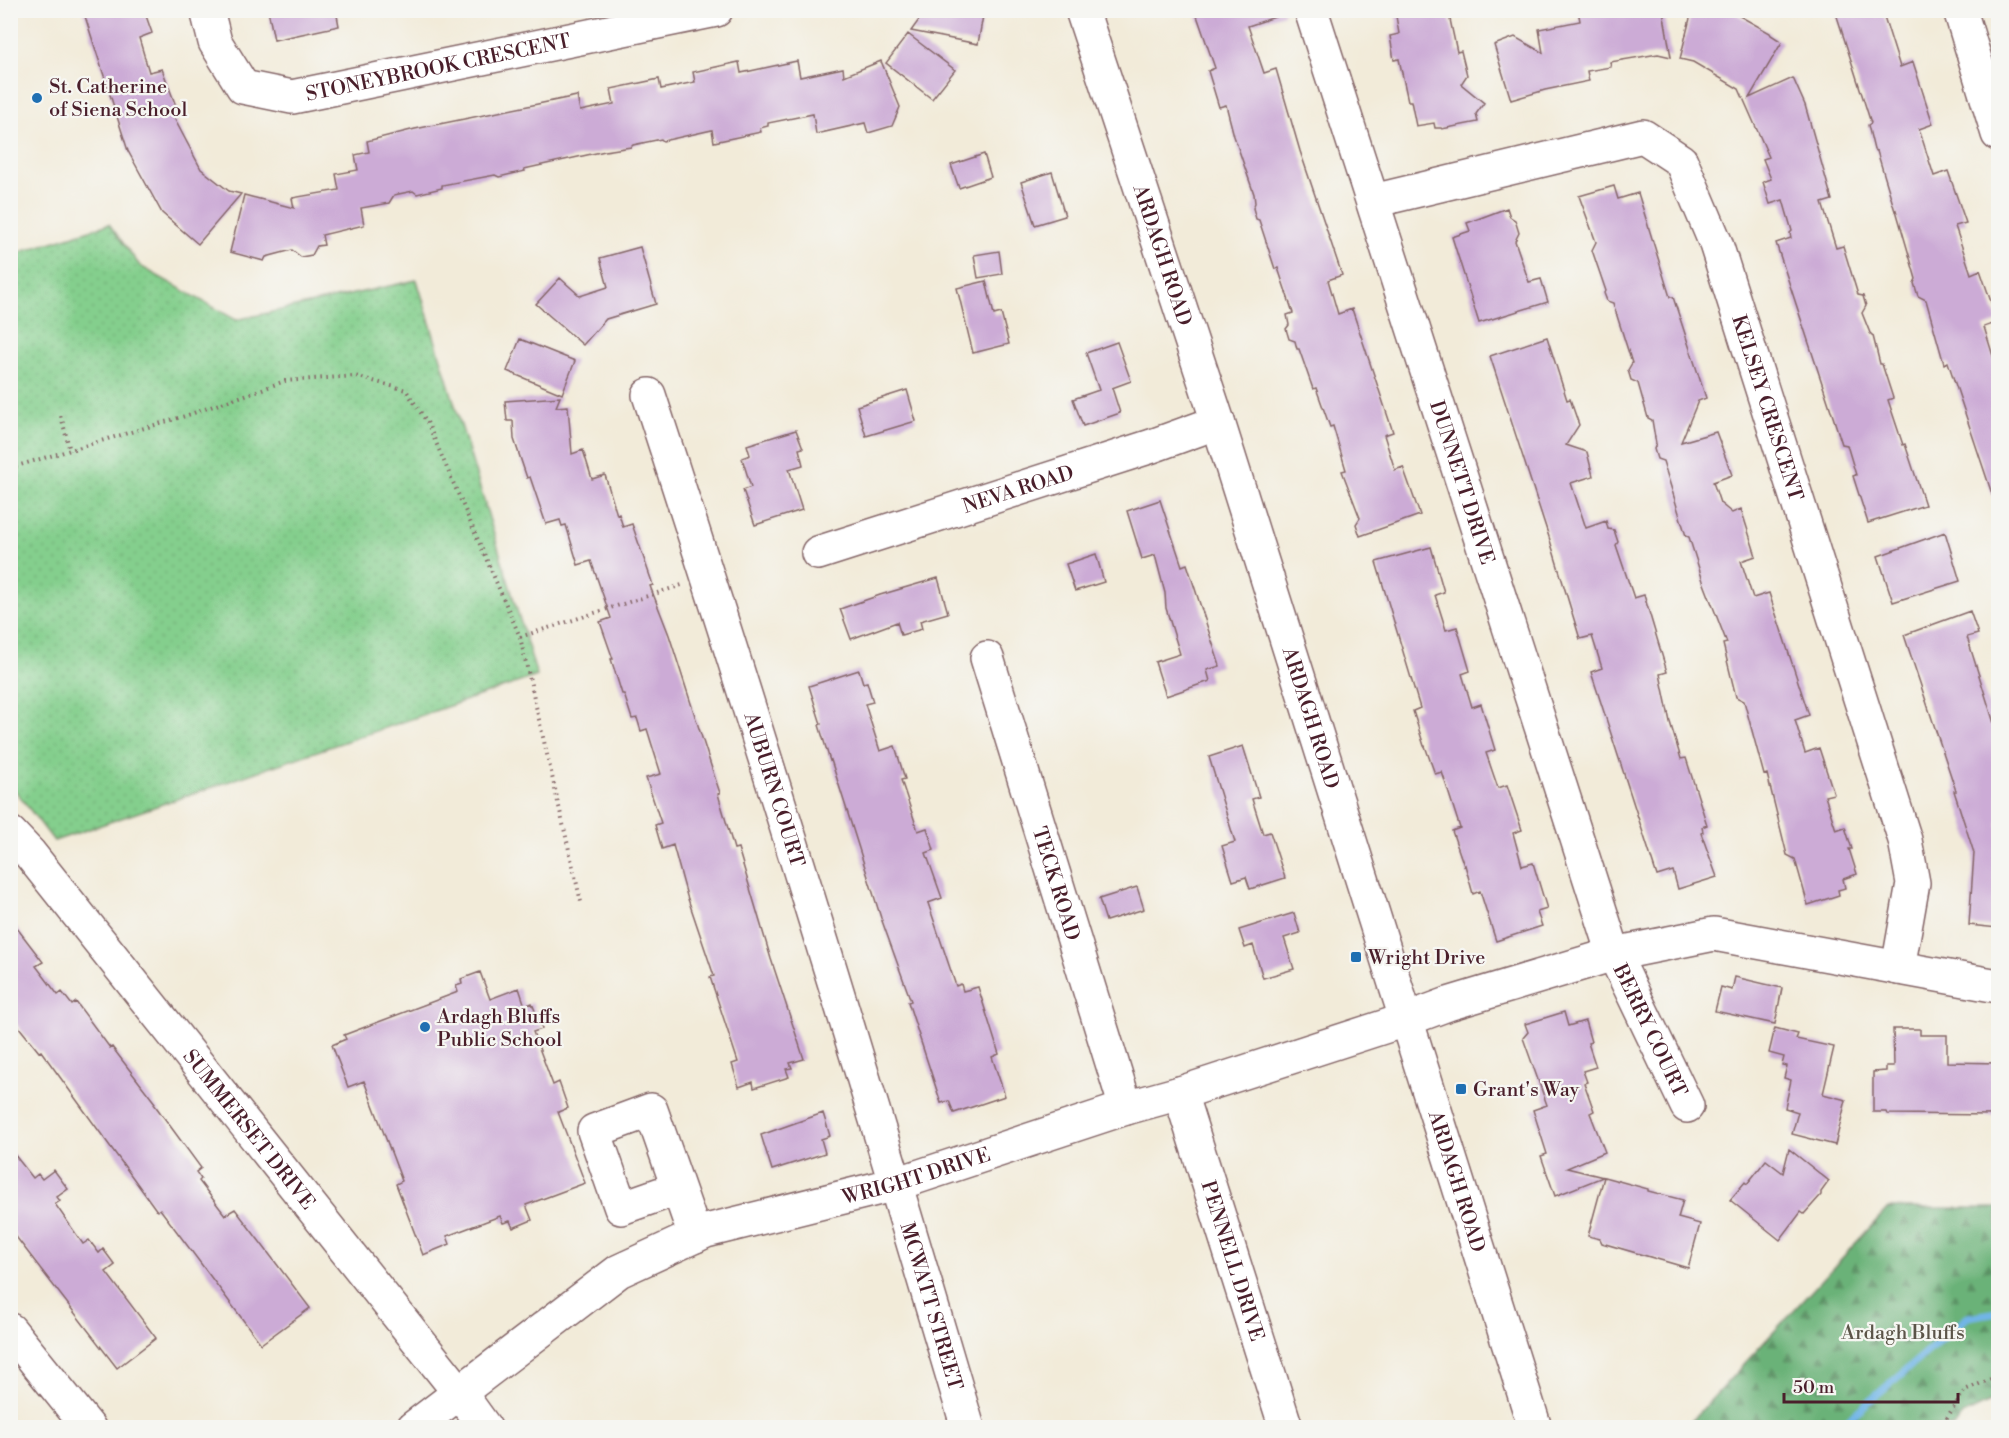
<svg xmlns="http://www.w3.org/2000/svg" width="2009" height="1438" viewBox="0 0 2009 1438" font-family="'Libre Bodoni',serif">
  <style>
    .forest { fill: url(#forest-firs); stroke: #5a6852; stroke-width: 1.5 }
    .park { fill: url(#park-dots); stroke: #67775c; stroke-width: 1.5 }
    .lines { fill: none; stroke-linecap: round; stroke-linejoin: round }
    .stream { stroke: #71b5e7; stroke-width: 7 }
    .building { fill: #ccabd6 }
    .minor-casing { stroke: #856668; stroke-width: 36 }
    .path { stroke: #856668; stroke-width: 4; stroke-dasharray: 1.5 4.5; stroke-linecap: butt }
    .minor { stroke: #fff; stroke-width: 33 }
    .poi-dot { fill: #1f6fb2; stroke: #f6f6f2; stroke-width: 2 }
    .labels { text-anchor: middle; stroke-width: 4.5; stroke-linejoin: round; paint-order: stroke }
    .street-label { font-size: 20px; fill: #4a1f2b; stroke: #f6f6f2 }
    .poi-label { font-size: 20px; fill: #4a1f2b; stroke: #f6f6f2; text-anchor: start }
    .park-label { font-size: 20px; fill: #5b5448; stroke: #f6f6f2 }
  </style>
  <defs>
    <pattern id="forest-firs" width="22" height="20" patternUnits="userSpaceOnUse" patternTransform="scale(1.5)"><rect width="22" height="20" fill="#6bb278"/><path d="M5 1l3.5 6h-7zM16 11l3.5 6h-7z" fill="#5a9063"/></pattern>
    <pattern id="park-dots" width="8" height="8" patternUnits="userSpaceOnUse" patternTransform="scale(1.5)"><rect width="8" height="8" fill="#84cf8d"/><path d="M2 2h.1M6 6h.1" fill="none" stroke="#74b17a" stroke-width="1.8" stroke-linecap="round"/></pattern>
  </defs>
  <rect width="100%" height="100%" fill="#f6f6f2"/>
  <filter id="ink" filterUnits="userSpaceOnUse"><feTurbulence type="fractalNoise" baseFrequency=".0167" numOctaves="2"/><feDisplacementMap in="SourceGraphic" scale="12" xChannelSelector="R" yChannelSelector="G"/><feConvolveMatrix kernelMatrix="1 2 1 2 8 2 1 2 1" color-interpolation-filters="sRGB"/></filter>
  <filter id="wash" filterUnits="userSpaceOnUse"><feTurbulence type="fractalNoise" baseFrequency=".008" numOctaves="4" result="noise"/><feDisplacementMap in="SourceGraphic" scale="24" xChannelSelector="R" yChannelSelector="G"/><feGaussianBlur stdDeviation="1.35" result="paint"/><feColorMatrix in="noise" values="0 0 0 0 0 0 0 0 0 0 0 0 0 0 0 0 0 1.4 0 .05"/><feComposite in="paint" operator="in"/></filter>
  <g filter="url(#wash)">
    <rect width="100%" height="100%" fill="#f2ebd9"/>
    <path class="forest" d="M1888 1208H1998V1398L1963 1415 1954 1427H1686Z"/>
    <path class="park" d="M109 224 140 266 236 320 417 280 537 676 54 841 11 785V255Z"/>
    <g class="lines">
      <path class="stream" d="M1838 1428 1968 1317 1998 1312"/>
    </g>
    <g id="blocks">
      <path class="building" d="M83 10H144L152 33 139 38 149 72 162 69 179 114 173 116 201 169 229 191 241 194 198 244 162 213 128 151Z
        M268 10H336L339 26 274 40Z
        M921 10H984L978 44 911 31 919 20Z
        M1195 10H1283L1284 14 1248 26 1264 73 1276 69 1300 151 1342 275 1328 280 1338 314 1352 309 1393 432 1384 435 1395 470 1403 467 1420 515 1360 536 1356 524 1360 518 1342 471 1346 470 1333 426 1330 427 1316 388 1313 389 1299 349H1297L1295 341 1289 339 1286 329 1289 325 1287 315 1293 313 1278 268 1275 269 1259 220 1256 219 1253 208 1255 203 1254 194 1234 136 1226 105 1219 107 1208 71 1215 68Z
        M1395 10H1448L1457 52 1461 51 1467 75 1461 84 1484 103 1476 114 1478 122 1442 129 1441 128H1435L1434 123 1416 126 1411 101H1408L1399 59 1394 60 1390 36 1399 34Z
        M1578 10H1663L1671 57 1658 54 1610 62 1611 67 1587 71 1589 81 1545 90 1511 100 1494 45 1515 37 1543 53 1539 29 1580 21Z
        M1692 10H1729L1770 33 1771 35 1782 42 1749 98 1793 78 1805 105 1832 200 1822 203 1836 248 1843 246 1858 295 1863 296 1866 306 1862 313 1870 333 1873 336 1880 364H1882L1893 398 1888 400 1903 445 1905 444 1925 505 1868 523 1853 476 1856 475 1847 445 1842 444 1776 243 1791 238 1790 233 1792 231 1783 200 1770 204 1763 182 1771 179 1763 159 1769 157 1739 89 1693 62 1680 59Z
        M1835 10H1882L1900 67 1913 62 1933 124 1919 129 1934 176 1948 171 1966 223 1955 226 1971 274 1980 270 1998 322 1984 327 1998 372V503H1995L1948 362 1944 364 1926 300 1918 296 1914 283 1916 279 1896 210 1895 211 1877 151 1874 150 1868 125 1871 123Z
        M908 34 955 70 932 99 886 63Z
        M797 61 800 77 843 68 844 76 881 61 900 107 892 126 868 133 865 123 816 134 813 114 768 123V126L760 128 761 132 714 142 712 130 663 141 661 139 633 145 631 147 605 151 524 169 525 171 499 177 495 175 442 185V188L417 194 413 191 394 195 389 203 361 208 364 225 322 235 324 245 317 246 312 255 301 257 292 250 266 257 264 261 230 252 244 195 294 208 292 198 339 190 336 174 358 170 355 155 369 152 367 141 415 129 577 96 580 111 614 104 611 89 659 79 661 89 695 82 693 72 739 62 741 73Z
        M984 154 991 177 959 188 951 165Z
        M1052 172 1065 216 1035 225 1021 182Z
        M1614 186 1618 199 1638 193 1670 297H1673L1706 398 1698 401 1681 442 1716 432 1732 475 1713 482 1720 503 1732 513 1741 509 1756 556 1741 561 1753 598 1769 593 1809 715 1795 720 1805 753 1819 748 1834 794 1825 796 1836 830 1845 827 1852 849H1849L1857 874 1843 879 1845 888 1838 890 1839 895 1808 905 1795 859 1787 855 1767 774 1764 775 1744 701 1736 697 1723 644 1727 643 1703 581 1689 537 1686 536 1663 461 1657 459 1654 449 1656 444 1652 420 1648 418 1638 383 1631 380 1628 370 1632 363 1613 303 1607 301 1604 293 1606 291 1592 250 1596 242 1579 196Z
        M1507 208 1510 217 1515 220 1519 233 1515 241 1529 282 1541 279 1548 302 1479 323 1452 237 1470 231 1467 223Z
        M640 247 656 304 606 319 583 345 536 304 560 278 580 296 608 287 600 258Z
        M999 251 1002 274 978 278 974 255Z
        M986 281 994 315 1001 313 1009 344 973 353 957 288Z
        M1547 337 1567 400 1570 399 1579 425 1566 445 1587 452 1593 476 1571 483 1586 528 1606 521 1608 529 1614 530 1618 542 1616 545 1634 598 1644 595 1667 672 1660 674 1670 722 1681 759 1686 758 1707 825 1702 827 1703 832 1701 833 1717 877 1678 889 1673 871 1657 876 1591 672 1602 668 1592 636 1580 639 1549 537 1490 356Z
        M520 339 575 361 562 394 507 371Z
        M1117 342 1131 381 1112 388 1120 413 1083 426 1073 399 1099 390 1086 353Z
        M907 390 916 421 866 436 857 406Z
        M560 397 556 407 568 406 572 454 583 450 592 479 605 475 617 515 619 514 623 527 632 524 653 585 650 586 669 635 713 772 720 793 718 794 734 849 738 848 771 959 804 1059 790 1063 792 1068 786 1069 789 1077 754 1088 753 1082 739 1087 732 1064 738 1062 710 977 714 976 687 896 673 845 662 849 655 825 661 823 646 778 661 774 647 729 641 731 637 718 632 719 624 694H622L611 659H613L600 622 611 618 591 561 578 565 566 525 562 526 560 520 546 524 530 477 527 478 514 439 513 421H507L505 401Z
        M796 430 803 448 799 449 803 465 789 469 802 510 755 525 743 490 751 487 742 458 750 455 747 445Z
        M1160 500 1182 566 1187 564 1220 666 1207 670 1210 681 1166 696 1155 662 1180 654 1166 608 1165 593 1155 555 1142 559 1127 511Z
        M1945 532 1960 581 1893 602 1878 556Z
        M1431 547 1444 592 1435 595 1446 630 1457 627 1470 671 1462 674 1472 707 1481 704 1495 750 1486 753 1498 788 1507 785 1522 830 1513 833 1522 866 1533 863 1547 909 1537 912 1542 926 1496 941 1480 891 1473 894 1465 865 1464 866 1452 831 1460 828 1442 772 1435 774 1425 746H1424L1413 711 1420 708 1376 562Z
        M1096 554 1104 582 1075 591 1066 564Z
        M938 578 948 613 920 621 922 629 901 635 897 622 851 639 840 609 880 595Z
        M1970 611 1978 634 1967 637 1998 736V928L1969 925 1974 853 1954 791H1956L1904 635Z
        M859 670 863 683 867 682 873 702 865 704 880 751 895 746 905 779 901 780 918 831 927 828 934 850 926 853 942 898 928 903 956 986 961 984 963 991 978 987 999 1054 992 1057 1005 1096 954 1113 949 1101 941 1103 908 1002 911 1001 881 918 831 760 830 761 819 725 821 724 809 686Z
        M1243 746 1259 797 1252 799 1263 834 1270 832 1285 878 1250 889 1246 877 1233 881 1222 846 1235 842 1209 757Z
        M1137 887 1144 909 1106 921 1099 899Z
        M1294 913 1300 933 1284 938 1294 969 1263 978 1253 945 1245 948 1239 930Z
        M10 919 43 962 36 966 58 995 62 992 72 1005 76 1002 110 1048 112 1047 155 1103 154 1104 201 1168 196 1172 201 1179 199 1181 225 1215 235 1209 310 1308 261 1344 160 1209 157 1211 41 1051 39 1052 10 1016Z
        M480 972 490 999 519 988 525 1006 532 1003 542 1029 533 1032 553 1085 559 1082 568 1108 558 1112 585 1183 526 1205 532 1220 513 1228 510 1221 503 1223 500 1216 447 1236 450 1244 423 1255 396 1184 402 1181 364 1081 348 1087 332 1045 346 1039 344 1035 458 992 456 986 462 984 461 979Z
        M1735 977 1782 988 1775 1024 1715 1011 1721 987 1732 990Z
        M1564 1012 1568 1026 1585 1021 1591 1042 1588 1043 1596 1067 1583 1071 1587 1082 1584 1083 1594 1111 1590 1113 1605 1152 1567 1168 1603 1177 1555 1196 1541 1156 1547 1154 1533 1110 1547 1105 1523 1038 1528 1032 1525 1024Z
        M1775 1028 1798 1034 1796 1039 1834 1047 1823 1094 1846 1100 1835 1145 1792 1134 1798 1112 1785 1108 1791 1080 1784 1078 1787 1066 1782 1065 1784 1057 1769 1053Z
        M1893 1029H1920V1035H1947V1062L1998 1063V1115L1887 1114 1886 1112H1873V1072L1886 1071V1066H1894Z
        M823 1113 830 1136 821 1139 825 1153 772 1170 761 1135Z
        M10 1149 33 1178 38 1174 42 1179 54 1170 68 1189 57 1197 60 1201 55 1204 83 1244 89 1240 99 1253 103 1249 115 1265 106 1272 156 1338 117 1368 10 1229Z
        M1789 1149 1829 1181 1821 1192V1195L1804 1214 1801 1212 1780 1240 1730 1200 1745 1182 1747 1184 1766 1160 1783 1173Z
        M1604 1177 1648 1189V1191L1683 1200 1678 1218 1700 1224 1688 1268 1602 1243 1600 1239 1588 1236Z"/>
    </g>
  </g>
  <g filter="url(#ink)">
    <use href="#blocks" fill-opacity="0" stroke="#856668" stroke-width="1.5"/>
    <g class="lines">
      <g class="minor-casing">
        <g id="minor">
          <path id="s1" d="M207 10 215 42 243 87 292 97 716 10"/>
          <path id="s2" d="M1082 10 1218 422 1535 1428"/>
          <path id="s3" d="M1311 10 1614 954 1687 1106"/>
          <path d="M1960 10 1998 134"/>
          <path id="s4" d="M1373 201 1643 136 1681 161 1716 244 1905 840 1913 883 1898 968"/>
          <path id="s5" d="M649 395C761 738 866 1082 968 1428"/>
          <path id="s6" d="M818 553 1152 446 1218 422"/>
          <path id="s7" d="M987 658 1126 1108"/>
          <path id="s8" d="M10 833 30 854 459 1392 485 1428"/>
          <path id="s9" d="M1180 1093 1286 1428"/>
          <path d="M678 1188 621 1208 594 1131 651 1110 695 1236"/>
          <path d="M10 1330 89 1428"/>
          <path id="s10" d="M413 1428 619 1271 706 1231 896 1184 1126 1108 1180 1093 1405 1020 1448 1004 1614 954 1714 934 1998 986"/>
        </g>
      </g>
      <path class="path" d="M61 416 70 451
        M10 468 185 416 285 381 355 376 406 390 427 422 520 637 581 902
        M520 637 682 585
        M1940 1428 1965 1390 1998 1376"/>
      <use href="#minor" class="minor"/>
    </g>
  </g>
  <g class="poi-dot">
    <circle cx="37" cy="98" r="6"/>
    <rect x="1350" y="951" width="12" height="12" rx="3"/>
    <circle cx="425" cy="1027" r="6"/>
    <rect x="1455" y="1083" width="12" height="12" rx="3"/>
  </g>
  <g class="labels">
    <g class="street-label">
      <text dy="7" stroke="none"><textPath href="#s1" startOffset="285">STONEYBROOK CRESCENT</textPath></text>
      <text dy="7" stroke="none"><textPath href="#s2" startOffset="258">ARDAGH ROAD</textPath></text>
      <text dy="7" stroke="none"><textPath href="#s4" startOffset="585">KELSEY CRESCENT</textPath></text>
      <text dy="7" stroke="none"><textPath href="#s3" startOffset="496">DUNNETT DRIVE</textPath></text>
      <text dy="7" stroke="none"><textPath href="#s6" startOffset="210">NEVA ROAD</textPath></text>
      <text dy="7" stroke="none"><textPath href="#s2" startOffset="744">ARDAGH ROAD</textPath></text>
      <text dy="7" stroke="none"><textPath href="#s5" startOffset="414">AUBURN COURT</textPath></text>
      <text dy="7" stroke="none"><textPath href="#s7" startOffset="236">TECK ROAD</textPath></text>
      <text dy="7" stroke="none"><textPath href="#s3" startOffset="1076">BERRY COURT</textPath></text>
      <text dy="7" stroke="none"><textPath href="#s8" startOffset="381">SUMMERSET DRIVE</textPath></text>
      <text dy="7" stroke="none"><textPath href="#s10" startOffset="572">WRIGHT DRIVE</textPath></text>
      <text dy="7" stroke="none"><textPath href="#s2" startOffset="1230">ARDAGH ROAD</textPath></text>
      <text dy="7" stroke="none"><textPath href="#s9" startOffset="176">PENNELL DRIVE</textPath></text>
      <text dy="7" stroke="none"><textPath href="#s5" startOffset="954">MCWATT STREET</textPath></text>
    </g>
    <g class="poi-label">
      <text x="49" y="93">St. Catherine<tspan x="49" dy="23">of Siena School</tspan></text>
      <text x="1368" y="964">Wright Drive</text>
      <text x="437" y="1023">Ardagh Bluffs<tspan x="437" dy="23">Public School</tspan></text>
      <text x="1473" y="1096">Grant's Way</text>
    </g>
    <g class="park-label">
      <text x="1903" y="1339">Ardagh Bluffs</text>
    </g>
  </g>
  <rect width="2009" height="1438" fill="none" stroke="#f6f6f2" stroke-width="36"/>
  <path d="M1784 1393v9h174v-9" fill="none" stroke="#4a1f2b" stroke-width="3"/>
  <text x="1793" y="1393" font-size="18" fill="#4a1f2b" stroke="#f6f6f2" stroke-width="4.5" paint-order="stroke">50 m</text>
</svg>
